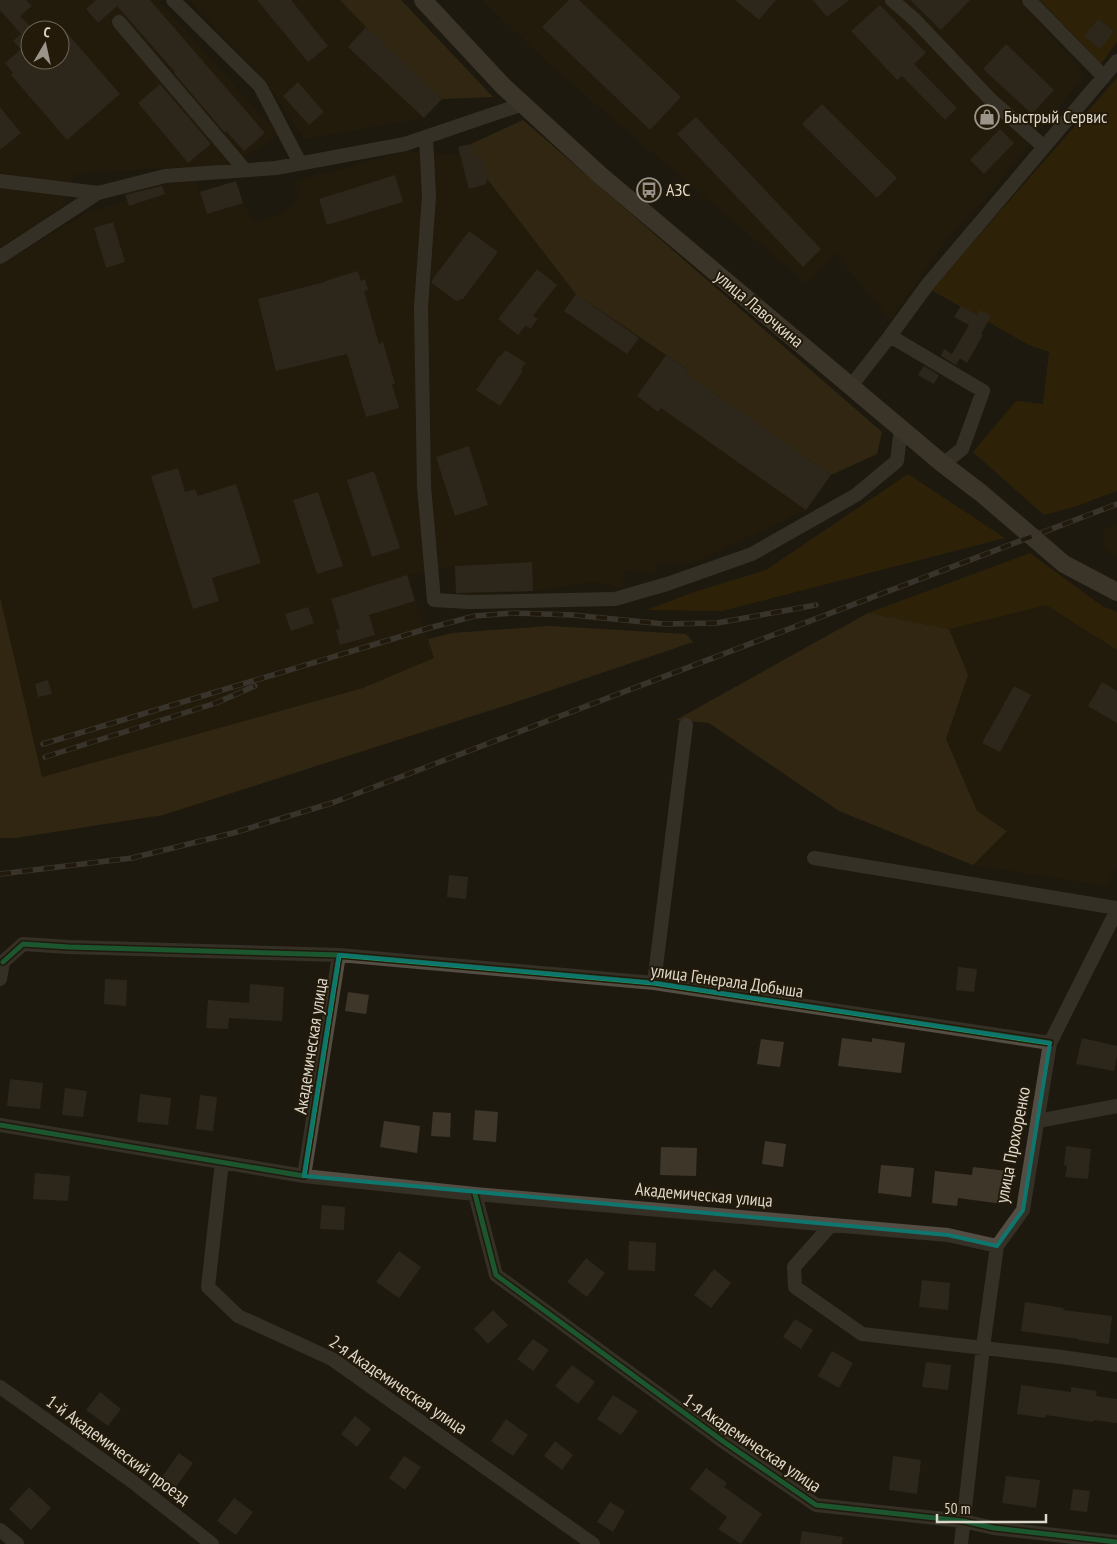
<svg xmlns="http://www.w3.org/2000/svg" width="1117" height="1544" viewBox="0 0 1117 1544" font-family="'PT Sans Narrow',sans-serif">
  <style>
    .built { fill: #291d07; fill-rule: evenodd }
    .green { fill: #412b02 }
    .forest { fill: #4a3715 }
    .building { fill: #3f362a }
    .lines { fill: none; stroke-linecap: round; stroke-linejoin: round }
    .minor { stroke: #534d44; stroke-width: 14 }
    .major { stroke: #5e5549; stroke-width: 18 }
    .rail-casing { stroke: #5b564e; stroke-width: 5.5 }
    .rail { stroke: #241a09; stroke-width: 4; stroke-dasharray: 11; stroke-linecap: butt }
    .cycleway-casing { stroke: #241a09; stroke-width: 8 }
    .cycleway { stroke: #1a9f57; stroke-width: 5 }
    .marked { fill: none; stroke: #0f766e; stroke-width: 4; stroke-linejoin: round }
    .labels { text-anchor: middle; stroke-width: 4; stroke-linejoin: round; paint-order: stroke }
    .poi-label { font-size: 18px; fill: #ddd7cc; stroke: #241a09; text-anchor: start }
    .street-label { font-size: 18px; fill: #ddd7cc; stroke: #241a09 }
  </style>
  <rect width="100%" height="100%" fill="#1e190f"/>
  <path class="built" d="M0 0H158L279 135 231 165 74 173 65 205 0 248ZM30 30H60V60H30Z
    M189 0H340L366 27 442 99 424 118 304 139 266 81Z
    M482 0H1019L1085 74 993 190 947 239 890 320 835 253 807 284 551 66Z
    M471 144 475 158 482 156 666 355 688 370 686 373 831 475 806 510 693 563H658L655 574 625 570 622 588 591 582 533 591 456 595 455 566 408 575 434 658 363 688 41 777 0 597V265L84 214 127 200 124 193 160 181 163 187 196 176 200 192 236 181 243 203 255 223 282 214 299 197 295 182 405 151 460 154 458 147Z
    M1117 524V556L1103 548 1104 530Z
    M1046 605 1117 650V866L1106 886 973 865 1007 830 977 811 946 739 968 675 949 629Z"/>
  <path class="green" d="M1040 0H1117V42L1101 64Z
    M1117 78V491L1077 506 1044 515 973 452 1016 401 1043 404 1049 352 1029 345 931 290Z
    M908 474 1005 538 722 611 647 610 691 593 766 570Z
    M1030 553 1102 606 1117 612V650L1046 605 949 629 868 613Z"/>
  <path class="forest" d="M340 0H401L493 97 442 99 366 27Z
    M523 120 882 432 877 454 831 475 685 373 687 369 576 294 488 180 482 157 475 158 471 144Z
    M0 597 42 777 363 688 434 658 428 639 452 633 550 626 686 634 693 642 507 705 163 815 15 838H0Z
    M868 613 949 629 968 675 946 739 977 811 1007 831 973 865 839 811 709 723 676 720Z"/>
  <path class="building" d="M0 0H26L32 6 20 16 30 26V60H60V25L120 94 67 140 11 75 13 73 5 63 21 49 13 41 21 34 0 10Z
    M96 0H150L265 133 244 151 226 131 225 133 174 73 175 72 117 6 98 23 86 9Z
    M257 0H291L328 46 308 62Z
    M569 0H579L681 97 650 130 542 27Z
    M735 0H776L759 20Z
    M813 0H849L827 17Z
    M910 0H970L941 30Z
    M880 5 926 53 914 64 957 108 945 120 902 76 897 80 851 31Z
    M1098 19 1114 31 1100 49 1084 36Z
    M366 27 442 99 424 118 348 47Z
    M1006 44 1054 90 1032 114 983 69Z
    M298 82 324 112 309 125 283 96Z
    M160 84 211 144 188 163 138 103Z
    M822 104 897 178 877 198 802 124Z
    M0 107 21 133 0 150Z
    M696 117 821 249 803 267 677 134Z
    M1000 129 1014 143 984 174 970 160Z
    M471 144 475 158 482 156 488 180 486 181 487 184 469 189 458 147Z
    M395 175 403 202 327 225 319 199Z
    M236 181 243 203 207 214 200 192Z
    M162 186 165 194 129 206 125 195Z
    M113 222 125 262 106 268 94 228Z
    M469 231 498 252 463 299 456 301 432 283V280Z
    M537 269 557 285 533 316 538 319 530 329 526 325 518 335 498 319Z
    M358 271 361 281 365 279 368 290 364 291 379 344 383 342 395 384H392L399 408 366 417 347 354 276 371 258 299 325 282V281Z
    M576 294 639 338 627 354 564 311Z
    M961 306 977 315 980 310 991 316 981 334 983 335 967 363 960 358 956 365 941 356 944 349 952 354 969 325 954 317Z
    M505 350 526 363 521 369 523 371 500 406 476 390 500 355 501 356Z
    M666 355 688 370 685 373 831 475 806 510 661 408 658 412 637 396Z
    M924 366 939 375 934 384 918 375Z
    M469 446 488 505 455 516 436 457Z
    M178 468 185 492 195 489 198 496 236 484 261 563 212 578 219 601 193 609 151 476Z
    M374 471 400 548 372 557 347 480Z
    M318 492 343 566 317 574 293 500Z
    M532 562 533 591 456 593 455 566Z
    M407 575 415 601 369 615 375 635 340 645 336 630 340 629 331 599Z
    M308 607 314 623 291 631 285 614Z
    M48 680 52 694 38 697 35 684Z
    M1102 682 1117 691V723L1088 706Z
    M1014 686 1031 695 1000 752 982 743Z
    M449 875 468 877 466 899 447 897Z
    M958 967 977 969 974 992 956 990Z
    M105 979 127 980 126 1006 104 1004Z
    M250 984 284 987 282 1021 229 1018 228 1029 206 1028 208 1000 249 1003Z
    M348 992 369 995 366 1014 345 1011Z
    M842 1038 872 1042V1038L905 1043 901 1073 838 1066Z
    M1082 1038 1117 1046V1056L1114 1071 1076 1064Z
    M761 1039 784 1042 780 1067 757 1064Z
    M10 1079 43 1083 40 1109 7 1106Z
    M65 1088 87 1091 83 1117 62 1115Z
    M140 1094 171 1098 168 1125 137 1122Z
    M200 1095 217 1097 213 1131 196 1129Z
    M475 1110 498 1112 496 1142 473 1140Z
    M433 1112 451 1113 450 1137 431 1136Z
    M384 1121 420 1126 417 1153 380 1147Z
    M765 1141 786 1144 783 1167 762 1164Z
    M1066 1146 1091 1149 1088 1179 1065 1177 1067 1166 1064 1165Z
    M661 1147 697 1148 696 1176 660 1175Z
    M881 1165 914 1168 911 1197 878 1193Z
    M973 1167 1007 1171 1003 1204 958 1198 957 1206 932 1203 935 1171 972 1175Z
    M35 1173 70 1176 68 1201 33 1199Z
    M322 1205 345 1207 344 1230 320 1229Z
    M629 1241 656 1243 655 1271 628 1270Z
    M399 1251 421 1267 399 1298 376 1282Z
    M586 1258 605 1273 587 1297 567 1282Z
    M714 1269 731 1283 711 1308 694 1295Z
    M922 1280 950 1283 948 1310 919 1307Z
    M1025 1302 1064 1308 1063 1310 1112 1316 1109 1344 1078 1340V1339L1021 1331Z
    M493 1310 508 1325 488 1344 474 1329Z
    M795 1319 813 1330 801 1349 783 1337Z
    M533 1339 549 1350 533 1371 517 1359Z
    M832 1351 853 1363 839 1388 818 1376Z
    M926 1362 951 1365 948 1390 922 1387Z
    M572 1365 595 1382 578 1404 555 1386Z
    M1021 1385 1071 1392V1387L1097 1391 1096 1396 1117 1399V1423L1093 1420V1422L1046 1415 1045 1418 1017 1414Z
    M100 1392 121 1409 108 1426 86 1410Z
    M613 1395 638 1411 621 1435 597 1419Z
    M355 1416 371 1429 357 1447 341 1434Z
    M506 1419 528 1435 513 1456 491 1441Z
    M555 1441 573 1455 562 1470 544 1456Z
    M179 1453 193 1463 176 1487 162 1477Z
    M404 1456 421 1467 405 1490 389 1478Z
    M893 1456 921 1460 917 1494 889 1490Z
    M706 1468 727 1483 724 1487 762 1514 741 1544 718 1529 727 1517 690 1489Z
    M1006 1476 1040 1480 1036 1508 1002 1503Z
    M29 1487 51 1508 31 1530 9 1509Z
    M1073 1489 1090 1491 1087 1512 1070 1510Z
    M234 1498 253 1512 236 1535 217 1521Z
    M610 1502 625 1511 613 1532 597 1522Z
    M802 1531 843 1537 842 1544H800Z"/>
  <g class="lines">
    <path class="minor" d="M173 0 260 86 300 163
      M892 0 915 20 991 100 1044 147
      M1029 0 1104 77
      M119 22 245 170
      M426 137 429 196 421 307 424 486 434 600 469 602 615 599 667 584 752 554 856 495 897 461 901 428
      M0 181 98 193 165 176 276 168 405 144 523 104
      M0 257 98 193
      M890 336 983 391 962 449 943 464
      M851 386 890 336 928 284 1117 61
      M814 858 1117 908
      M339 955 654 983 1050 1043
      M0 962H3L0 979
      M654 983 686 725
      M1038 1121 1117 1106
      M0 1125 304 1176 339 955 69 947 23 944 3 962
      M222 1162 208 1287 238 1316 332 1359 593 1544
      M304 1176 475 1194 948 1235 997 1246
      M475 1194 496 1275 724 1442 816 1505 963 1521 994 1528 1117 1542
      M831 1225 794 1267 795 1287 862 1334 1062 1357 1117 1365
      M0 1387 133 1482 212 1544
      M0 1530 17 1544
      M961 1544 983 1347 997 1246 1023 1210 1050 1043 1117 910"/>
    <path class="major" d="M423 0 503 86 600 175 943 464 981 493 1064 564 1117 592"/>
    <g class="rail-casing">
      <path id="rail" d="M43 744 429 628 475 616 514 613 573 615 664 624 717 623 816 605
        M45 757 216 703 255 686
        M0 874 132 858 233 833 332 803 1117 504"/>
    </g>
    <use href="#rail" class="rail"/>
    <g class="cycleway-casing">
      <path id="cycleway" d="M339 955 654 983 1050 1043
        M0 1125 304 1176 339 955 69 947 23 944 3 962
        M475 1194 496 1275 724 1442 816 1505 963 1521 994 1528 1117 1542"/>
    </g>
    <use href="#cycleway" class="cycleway"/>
  </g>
  <path d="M0 0H1117V1544H0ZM339 955 654 983 1050 1043 1023 1210 997 1246 948 1235 304 1176Z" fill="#1e190f" fill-opacity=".55" fill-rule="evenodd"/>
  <path class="marked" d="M339 955 654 983 1050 1043 1023 1210 997 1246 948 1235 304 1176Z"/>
  <defs>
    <g id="shop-ring" transform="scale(1.25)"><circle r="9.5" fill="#241a09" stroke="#9a948a" stroke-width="1.5"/><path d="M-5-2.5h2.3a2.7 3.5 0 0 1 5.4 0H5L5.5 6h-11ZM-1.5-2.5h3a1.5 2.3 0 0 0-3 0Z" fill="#9a948a"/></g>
    <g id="bus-ring" transform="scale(1.25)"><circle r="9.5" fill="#241a09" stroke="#9a948a" stroke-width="1.5"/><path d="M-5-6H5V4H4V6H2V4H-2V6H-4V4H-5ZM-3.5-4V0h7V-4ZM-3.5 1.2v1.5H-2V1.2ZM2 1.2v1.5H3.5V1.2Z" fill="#9a948a"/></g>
  </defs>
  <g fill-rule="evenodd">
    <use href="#shop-ring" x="987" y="117"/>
    <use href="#bus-ring" x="649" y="190"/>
  </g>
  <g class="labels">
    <g class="poi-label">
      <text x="1004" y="123">Быстрый Сервис</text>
      <text x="666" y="196">АЗС</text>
    </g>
    <g class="street-label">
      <text transform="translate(759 309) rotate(40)" y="6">улица Лавочкина</text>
      <text transform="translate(727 981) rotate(8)" y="6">улица Генерала Добыша</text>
      <text transform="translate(311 1046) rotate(-81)" y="6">Академическая улица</text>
      <text transform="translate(1013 1145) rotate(-79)" y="6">улица Прохоренко</text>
      <text transform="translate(704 1195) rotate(5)" y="6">Академическая улица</text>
      <text transform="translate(398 1385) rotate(34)" y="6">2-я Академическая улица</text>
      <text transform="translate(752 1443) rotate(34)" y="6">1-я Академическая улица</text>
      <text transform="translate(118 1450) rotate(36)" y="6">1-й Академический проезд</text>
    </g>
  </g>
  <g transform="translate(45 45) rotate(9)"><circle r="24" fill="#241a09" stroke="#6e6657"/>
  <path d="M0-4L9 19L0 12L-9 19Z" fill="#9a948a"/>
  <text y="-8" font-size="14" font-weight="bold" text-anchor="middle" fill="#ddd7cc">С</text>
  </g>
  <path d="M937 1514v8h109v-8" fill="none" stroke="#ddd7cc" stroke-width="2.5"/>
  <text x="944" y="1514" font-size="15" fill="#ddd7cc" stroke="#241a09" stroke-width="4" paint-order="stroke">50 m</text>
</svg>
